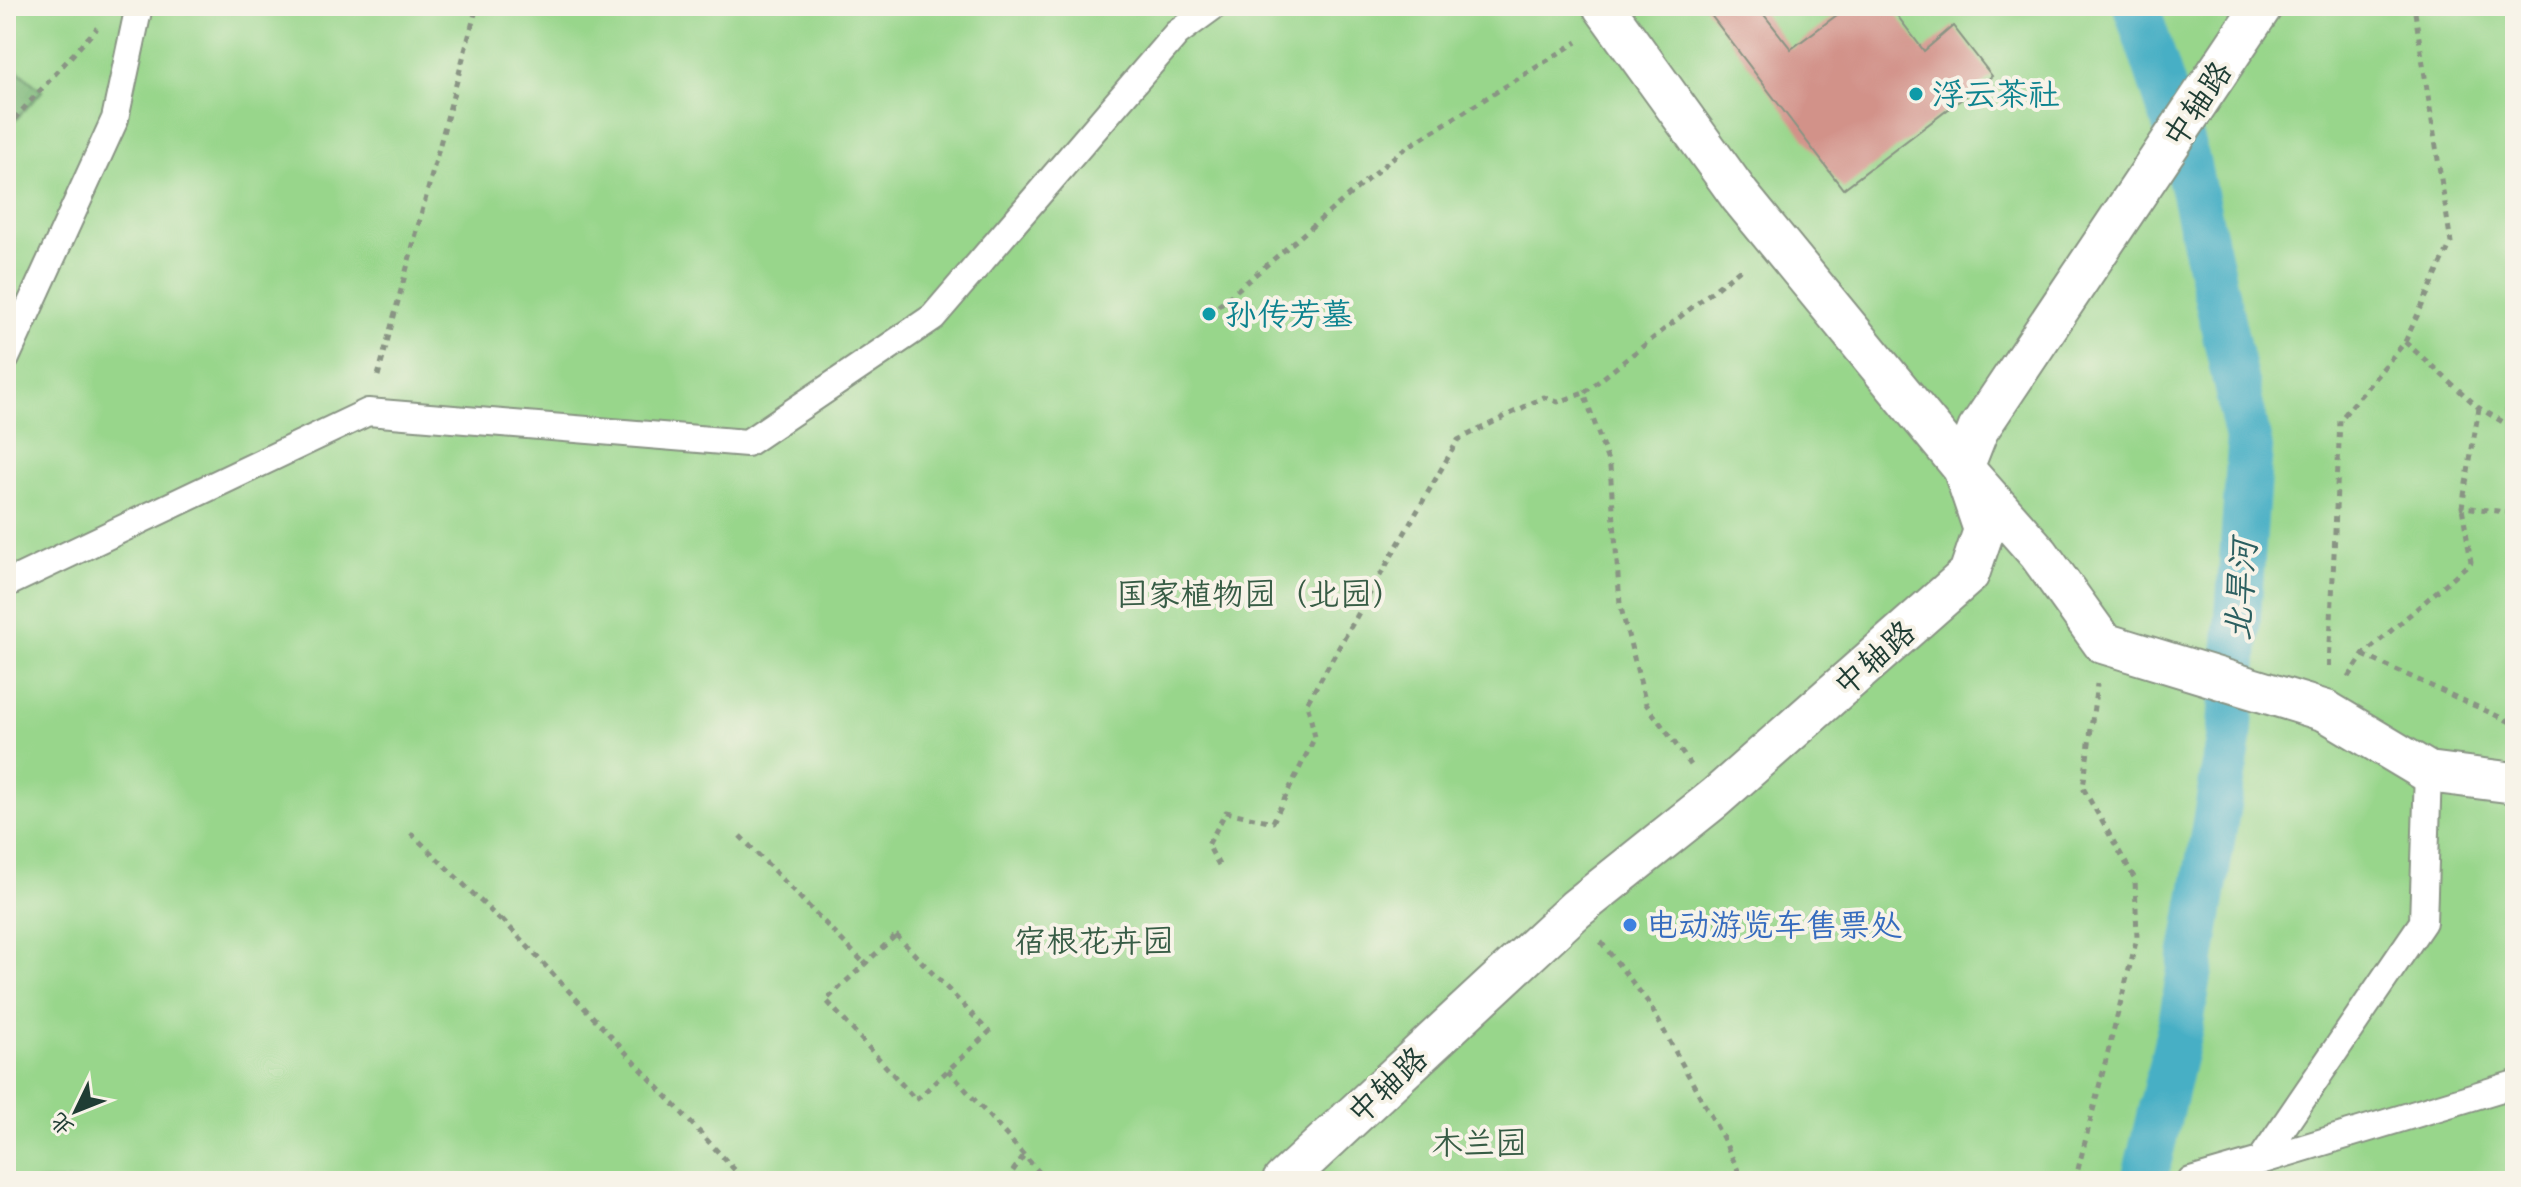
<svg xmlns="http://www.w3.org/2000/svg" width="2521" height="1187" viewBox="0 0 2521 1187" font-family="Caveat,'LXGW WenKai TC',sans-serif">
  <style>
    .green { fill: #98d68b; stroke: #5c8a60; stroke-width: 2 }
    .forest { fill: #7ab777; stroke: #4c7a56; stroke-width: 2 }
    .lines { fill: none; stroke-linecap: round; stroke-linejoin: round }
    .canal { stroke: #46afc5; stroke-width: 46 }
    .building { fill: #d29289 }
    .service-casing { stroke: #899484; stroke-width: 30 }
    .pedestrian-casing { stroke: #899484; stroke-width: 44 }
    .path { stroke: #899484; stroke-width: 5; stroke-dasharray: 6 6; stroke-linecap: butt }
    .service { stroke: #fff; stroke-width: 26 }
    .pedestrian { stroke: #fff; stroke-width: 40 }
    .culture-dot { fill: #0f9aa8; stroke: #f7f3e8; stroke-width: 3 }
    .shop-dot { fill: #3f7fe0; stroke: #f7f3e8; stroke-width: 3 }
    .labels { text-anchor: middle; stroke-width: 8; stroke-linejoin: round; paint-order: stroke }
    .culture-label { font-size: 32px; fill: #0d838f; stroke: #f7f3e8; text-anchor: start }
    .street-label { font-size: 32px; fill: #1f3d34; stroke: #f7f3e8 }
    .park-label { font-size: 32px; fill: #375c45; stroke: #f7f3e8 }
    .shop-label { font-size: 32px; fill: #366cbe; stroke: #f7f3e8; text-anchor: start }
    .water-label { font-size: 34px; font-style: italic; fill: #2b5f60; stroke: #f7f3e8 }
  </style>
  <rect width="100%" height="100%" fill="#f7f3e8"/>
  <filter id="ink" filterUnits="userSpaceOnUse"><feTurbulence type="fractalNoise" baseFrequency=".0125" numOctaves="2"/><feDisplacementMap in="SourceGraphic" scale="16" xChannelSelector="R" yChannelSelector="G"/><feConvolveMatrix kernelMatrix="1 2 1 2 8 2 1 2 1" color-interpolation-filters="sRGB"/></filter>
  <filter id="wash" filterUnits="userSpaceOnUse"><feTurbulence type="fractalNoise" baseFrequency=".006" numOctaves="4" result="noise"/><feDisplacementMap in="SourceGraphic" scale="32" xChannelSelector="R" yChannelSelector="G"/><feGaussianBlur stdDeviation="1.8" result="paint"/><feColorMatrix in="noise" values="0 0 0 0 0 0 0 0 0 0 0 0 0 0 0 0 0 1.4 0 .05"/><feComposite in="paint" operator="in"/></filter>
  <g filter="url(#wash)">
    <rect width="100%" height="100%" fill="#f3ead5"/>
    <path class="green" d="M6 6H2515V1181H6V130L42 91 6 61Z"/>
    <path class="forest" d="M6 61 42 91 6 130Z"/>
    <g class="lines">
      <path class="canal" d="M2136 6 2186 157 2250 448 2229 740 2181 1023 2144 1181"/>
    </g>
    <g id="blocks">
      <path class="building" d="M1704 6H1757L1791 49 1849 6H1890L1924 51 1953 26 1992 76 1843 189Z"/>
    </g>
  </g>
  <g filter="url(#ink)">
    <use href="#blocks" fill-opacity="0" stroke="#899484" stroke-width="2"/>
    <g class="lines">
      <g class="service-casing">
        <path id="service" d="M6 358 115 119 139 6
          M6 584 368 412 747 443 933 317 1177 33 1214 6
          M2260 1161 2515 1084
          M2191 1181 2260 1161 2423 922 2428 772"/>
      </g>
      <g class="pedestrian-casing">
        <path id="pedestrian" d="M1603 6 1740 196 1963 468 2039 554 2103 643 2326 711 2428 772 2515 783
          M1283 1181 1576 909 1715 798 1969 574 1984 530 1963 468 1978 430 2262 6"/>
      </g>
      <path class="path" d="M6 128 97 28
        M1209 314 1401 151 1577 42
        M2405 342 2479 408 2515 429
        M378 376 477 6
        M2479 408 2462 507 2515 513
        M2363 655 2515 724
        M2329 666 2340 420 2405 342 2451 243 2414 6
        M2349 677 2363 655 2471 562 2462 507
        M1691 765 1646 704 1620 604 1610 467 1584 393 1743 267
        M411 833 501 921
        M740 836 865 964
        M1219 865 1208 845 1226 812 1273 822 1315 737 1307 703 1458 440 1544 397 1558 402 1584 393
        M502 919 745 1181
        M896 935 989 1032 916 1100 826 1000Z
        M1601 942 1648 1002 1723 1138 1743 1181
        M948 1070 1047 1181
        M1006 1181 1024 1155
        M2075 1181 2137 938 2135 879 2083 788 2097 684"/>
      <use href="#service" class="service"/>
      <use href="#pedestrian" class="pedestrian"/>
    </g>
  </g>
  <g class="culture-dot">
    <circle cx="1916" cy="94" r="8"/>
    <circle cx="1209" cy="314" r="8"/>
  </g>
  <circle class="shop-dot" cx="1630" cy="925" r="8"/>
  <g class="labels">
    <g class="culture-label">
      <text x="1932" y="105">浮云茶社</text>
      <text x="1225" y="325">孙传芳墓</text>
    </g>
    <g class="street-label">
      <text transform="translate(2197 104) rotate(-56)" y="11">中轴路</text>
      <text transform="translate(1874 658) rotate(-41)" y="11">中轴路</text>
      <text transform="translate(1387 1085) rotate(-43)" y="11">中轴路</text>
    </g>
    <g class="park-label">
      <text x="1260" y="605">国家植物园（北园）</text>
      <text x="1094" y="952">宿根花卉园</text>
      <text x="1479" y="1154">木兰园</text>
    </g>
    <g class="shop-label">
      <text x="1646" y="936">电动游览车售票处</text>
    </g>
    <g class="water-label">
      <text transform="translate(2240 590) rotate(-86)" y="12">北旱河</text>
    </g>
  </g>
  <rect width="2521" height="1187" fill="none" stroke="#f7f3e8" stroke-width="32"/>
  <g transform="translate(76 1111) rotate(227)" stroke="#f7f3e8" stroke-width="6" paint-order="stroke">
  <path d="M0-6L14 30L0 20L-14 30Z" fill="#1f3d34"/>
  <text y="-12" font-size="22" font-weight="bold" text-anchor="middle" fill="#1f3d34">北</text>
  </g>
</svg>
